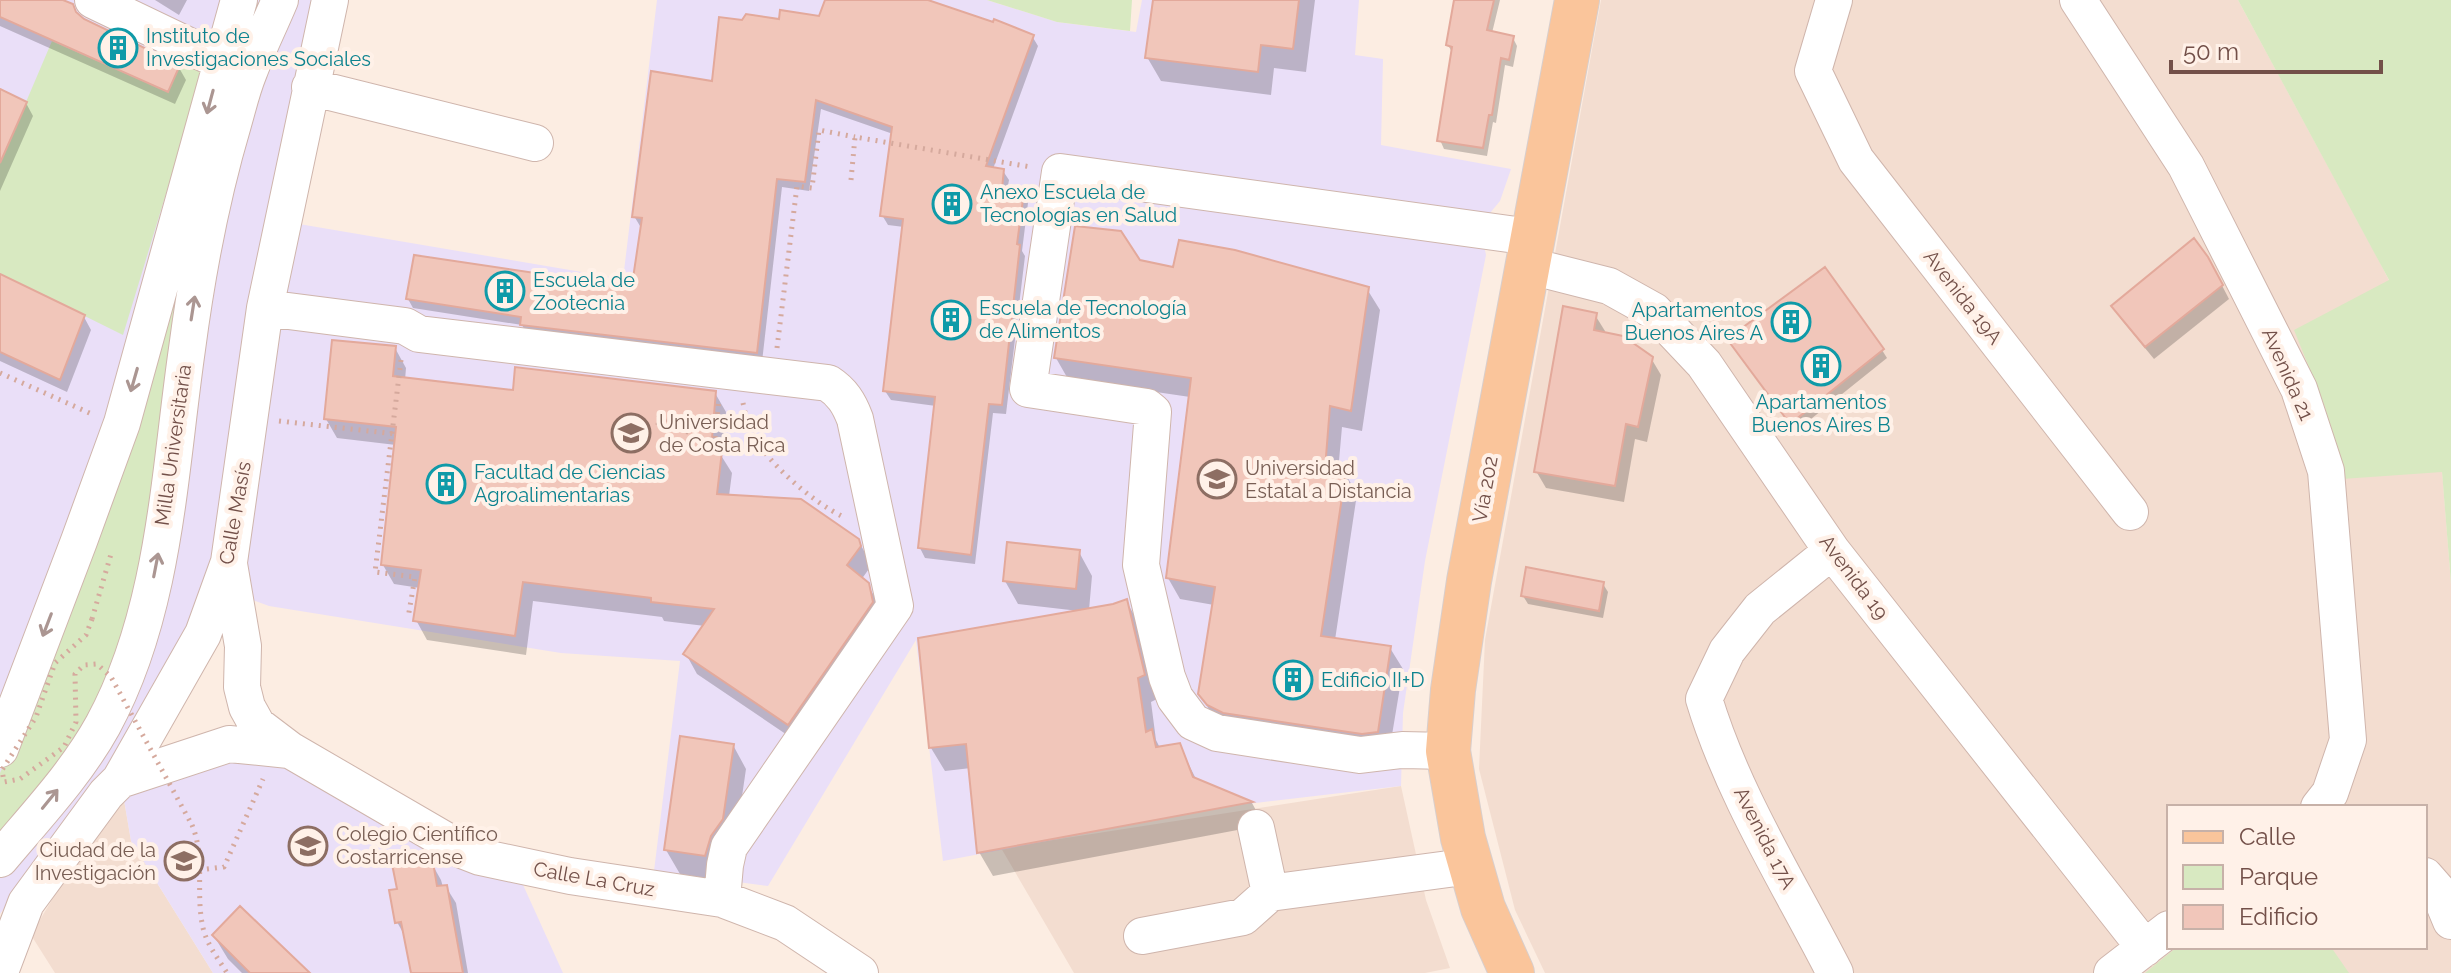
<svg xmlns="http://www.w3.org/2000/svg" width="2451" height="973" viewBox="0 0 2451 973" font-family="Raleway,sans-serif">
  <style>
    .residential { fill: #f3ddd0; fill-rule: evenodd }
    .education { fill: #eadff8 }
    .green { fill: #d8e9c1 }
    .shadow { fill: #0003 }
    .building { fill: #f1c6ba; stroke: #e3a99b; stroke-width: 2 }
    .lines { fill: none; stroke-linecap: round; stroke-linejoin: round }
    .minor-casing { stroke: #cfb5ac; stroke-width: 38 }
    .major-casing { stroke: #d8cecc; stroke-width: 46 }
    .path { stroke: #d5a99d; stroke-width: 5; stroke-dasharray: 2 6; stroke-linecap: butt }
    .minor { stroke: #fff; stroke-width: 36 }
    .major { stroke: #fac59b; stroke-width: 44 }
    .path-bridge { stroke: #d5a99d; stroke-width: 5; stroke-dasharray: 2 6; stroke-linecap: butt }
    .oneway { stroke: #ab9692 }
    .labels { text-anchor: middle; stroke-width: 8; stroke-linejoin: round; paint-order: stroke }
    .culture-label { font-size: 20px; fill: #0d838f; stroke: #fff1e8; text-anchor: start }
    .street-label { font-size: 20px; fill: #735049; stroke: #fff1e8 }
    .education-label { font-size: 20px; fill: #785e54; stroke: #fff1e8; text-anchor: start }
  </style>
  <rect width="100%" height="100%" fill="#fcede2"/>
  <path class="residential" d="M1601 0H2238L2375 253 2434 369 2451 584V973H1545L1515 910 1479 769 1485 640ZM2169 807H2425V947H2169Z
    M1401 786 1426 900 1450 968 1425 973H1074L1001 848Z
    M124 800 131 841 213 973H55L31 935 94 829Z"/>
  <path class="education" d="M0 0H313L215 559 188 630 108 771 95 782 0 914Z
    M657 0H987L1057 22 1136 32 1142 0H1359L1355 55 1383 59 1381 145 1511 169 1500 201 1490 213 1478 217 1486 255 1425 561 1403 713 1401 786 1230 806 943 861 916 640 768 886 654 871 680 661 561 653 269 606 245 597V564L282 304 299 224 623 279Z
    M230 755 284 760 519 876 563 973H213L131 841 124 800 137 785Z"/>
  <path class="green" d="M987 0H1132L1130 31 1057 22Z
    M2238 0H2451V584L2442 472 2342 479 2325 407 2294 330 2389 280Z
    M52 41 167 92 184 55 206 62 123 335 0 274V163Z
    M211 121 168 429 112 690 0 842V773L25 715Z
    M2177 947H2331L2349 973H2145Z"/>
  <path class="shadow" d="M0 0H58L77 16 178 66 186 80 175 104 0 26Z
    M155 0H187L179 15Z
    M827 0H922L1032 36 1038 46 993 169 1003 171 1009 180 1007 191 1023 194 1028 203 1022 251 1025 256 1006 414 993 413 975 564 925 558 920 548 936 406 891 400 885 391 904 227 888 225 882 215 893 134 821 109 809 191 782 187 762 362 527 334 522 325 413 308 408 299 634 287 643 226H640L634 216 713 83 743 22 820 18Z
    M1155 0H1315L1306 72 1274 68 1271 95 1161 81 1147 57Z
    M1455 0H1500L1492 33 1513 38 1517 46 1513 67 1505 65 1496 123 1493 122 1487 156 1444 149 1440 140 1453 54 1448 45Z
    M0 92 26 103 33 116 0 191Z
    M1139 262 1175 269 1367 289 1380 310 1362 431 1342 427 1338 472 1345 473 1357 494 1335 640 1390 648 1403 669 1389 753 1213 716 1200 694 1214 605 1180 599 1168 578 1190 397 1068 379 1056 358Z
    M2215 272 2229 299 2154 359 2121 319 2114 306Z
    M0 276 84 317 91 330 67 392 0 361Z
    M1595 315 1605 331 1604 334 1651 358 1661 375 1647 442 1635 439 1624 502 1546 488 1536 471Z
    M395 348 406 368 405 380 515 393H715L726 412 722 457 732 473 729 496 858 540 869 560 871 566 861 580 867 584 879 604 799 743 697 674 686 654 705 626 664 621 662 617 533 601 526 655 427 640 416 620 420 588 394 584 383 565 396 445 337 438 326 419Z
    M1735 348 1882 350 1887 358 1796 431Z
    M1079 552 1092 576 1089 610 1126 601 1140 625 1157 699 1151 702 1156 740 1160 748 1179 745 1197 781 1252 803 1264 825 993 876 979 852 971 768 945 771 931 748 1079 611 1018 604 1005 581Z
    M1603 584 1608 592 1603 618 1528 604 1523 596Z
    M733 745 746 769 735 844 719 880 680 874 666 850Z
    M417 856 423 866 432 864 441 880 443 887H446L456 903 468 973H413L406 938 397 922 399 891Z
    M214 936 307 973H242L228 959Z"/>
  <path class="building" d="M0 0H63L73 4 76 12 84 19 180 65 168 92 0 17Z
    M825 0H928L993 22 994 19 1034 35 986 166 1004 169 1002 189 1024 192 1017 244 1020 245 1002 405 989 404 971 555 918 548 935 397 883 391 903 219 880 216 892 127 816 100 805 182 777 179 757 353 520 325 521 317 406 299 414 255 609 284 610 282 632 285 642 218 632 217 651 71 712 81 719 17 742 20 746 14 779 19 780 10 819 16Z
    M1153 0H1299L1293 49 1261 45 1258 72 1145 58Z
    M1454 0H1494L1487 30 1514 36 1509 60 1501 58 1492 115H1489L1483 148 1437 141 1452 47 1446 45Z
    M0 89 27 102 0 163Z
    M1075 226 1121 231 1140 260 1173 267 1179 240 1235 250 1369 287 1351 411 1330 406 1325 469 1346 471 1321 636 1391 646 1378 732 1362 734 1348 732 1223 713 1207 705 1198 694 1215 587 1166 578 1191 378 1054 358Z
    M2194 238 2208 257 2223 285 2145 347 2111 306Z
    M1825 267 1884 349 1790 424 1727 339Z
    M0 274 85 315 60 380 0 352Z
    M1563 306 1597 313 1594 330 1623 336 1653 357 1638 427 1626 424 1615 486 1534 472Z
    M332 340 396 346 393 376 513 390 515 367 716 391 711 450 722 451 717 494 801 499 859 539 861 546 847 565 869 583 873 602 788 725 683 654 714 609 651 602V598L523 582 515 636 413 621 421 570 381 565 396 427 324 419Z
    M1007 542 1080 550 1076 589 1003 581Z
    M1526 567 1604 582 1599 611 1521 596Z
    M1127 599 1145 675 1138 678 1146 732 1152 729 1156 747 1180 743 1193 777 1253 802 977 853 966 744 929 748 918 638 1113 604Z
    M680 736 734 744 723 819 711 836 705 856 664 850Z
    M418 854 420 864 433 862 437 886 447 885 463 973H411L401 922 395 923 389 890 397 889 391 859Z
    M240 906 310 973H250L212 935Z"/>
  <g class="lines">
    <g class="minor-casing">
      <path id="minor" d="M93 0 243 72
        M1834 0 1813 71 1856 160 2130 512
        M2078 0 2186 166 2299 389 2326 471 2348 740 2330 793 2319 807
        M310 87 535 143
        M1526 265 1609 286 1654 311 1704 364 1832 551 2145 948
        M265 308 405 326 419 334 828 383C842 392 849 403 855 419L895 606 729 847 725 865 722 899
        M1832 551 1760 609 1727 651 1704 699C1733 795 1789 883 1835 973
        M229 564 243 646 242 687 247 707 257 725 290 750 462 850 480 857 570 876 722 899 785 923 860 973
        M0 749 79 541 122 423 239 0
        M1448 751 1402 750 1360 755 1217 733 1193 722 1175 698 1167 677 1141 565 1153 412 1147 407 1028 389 1060 172 1531 237
        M120 780 229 744 289 750
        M1256 828 1270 893
        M0 859C36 816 76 774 103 725 165 611 169 474 187 349 197 273 211 198 233 124 238 107 242 89 249 72 258 48 270 24 280 0
        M2425 876 2439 892 2451 921
        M1142 936 1243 917 1270 893 1471 866
        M0 972 26 903 106 794 120 780 203 634 229 562 265 308 330 0
        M2112 973 2169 929"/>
    </g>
    <g class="major-casing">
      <path id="major" d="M1512 973 1483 908 1463 838 1448 751 1453 690 1469 581 1577 0"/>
    </g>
    <path class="path" d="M851 180 855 137 1031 167
      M777 348 797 186 812 188 819 130 855 137
      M401 360 375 572 415 577 408 618
      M0 373 94 415
      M743 403C745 411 746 420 749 427 762 459 813 503 844 517
      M279 421 396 434
      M658 425 659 417 670 420 695 437 715 440 719 398
      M92 619 111 554
      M192 825C205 856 196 890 202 923 205 942 217 957 227 973
      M199 870 224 867 263 779"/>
    <use href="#minor" class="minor"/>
    <use href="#major" class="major"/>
    <path class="path-bridge" d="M92 619 86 635 55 663 36 717 2 770 4 782 20 779 64 747 76 722 75 674 84 665 97 664 111 677 192 825"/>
  </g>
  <defs><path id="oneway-shaft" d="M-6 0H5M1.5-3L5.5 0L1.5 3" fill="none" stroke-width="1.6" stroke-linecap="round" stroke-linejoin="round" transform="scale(2)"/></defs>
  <g class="oneway">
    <use href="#oneway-shaft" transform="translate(210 102) rotate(105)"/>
    <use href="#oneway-shaft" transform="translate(193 308) rotate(-81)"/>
    <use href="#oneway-shaft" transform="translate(134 380) rotate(106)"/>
    <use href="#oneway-shaft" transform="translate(156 565) rotate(-79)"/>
    <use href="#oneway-shaft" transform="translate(47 625) rotate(111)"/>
    <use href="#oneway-shaft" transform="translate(50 799) rotate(-51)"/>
  </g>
  <defs>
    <g id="building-ring" transform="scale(2)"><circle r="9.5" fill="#fff1e8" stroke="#0f9aa8" stroke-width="1.5"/><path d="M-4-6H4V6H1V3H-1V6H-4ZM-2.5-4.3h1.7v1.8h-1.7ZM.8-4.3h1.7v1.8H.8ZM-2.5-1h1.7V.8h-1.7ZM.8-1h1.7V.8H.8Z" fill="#0f9aa8"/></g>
    <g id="university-ring" transform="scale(2)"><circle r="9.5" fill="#fff1e8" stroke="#8d6e63" stroke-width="1.5"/><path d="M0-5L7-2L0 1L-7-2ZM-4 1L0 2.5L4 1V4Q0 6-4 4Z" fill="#8d6e63"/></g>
  </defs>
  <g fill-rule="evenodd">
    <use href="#building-ring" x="118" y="48"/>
    <use href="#building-ring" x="952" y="204"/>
    <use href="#building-ring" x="505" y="291"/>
    <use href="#building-ring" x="951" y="320"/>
    <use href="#building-ring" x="1791" y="322"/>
    <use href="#building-ring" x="1821" y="366"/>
    <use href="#university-ring" x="631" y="433"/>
    <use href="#university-ring" x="1217" y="479"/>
    <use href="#building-ring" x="446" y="484"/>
    <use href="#building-ring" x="1293" y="680"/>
    <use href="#university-ring" x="308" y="846"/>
    <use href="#university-ring" x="184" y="861"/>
  </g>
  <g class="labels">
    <g class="culture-label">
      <text x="146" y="43">Instituto de<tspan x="146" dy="23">Investigaciones Sociales</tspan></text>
      <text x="980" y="199">Anexo Escuela de<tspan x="980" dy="23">Tecnologías en Salud</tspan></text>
      <text x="533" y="287">Escuela de<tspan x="533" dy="23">Zootecnia</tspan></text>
      <text x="979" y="315">Escuela de Tecnología<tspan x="979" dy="23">de Alimentos</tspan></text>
      <text x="1763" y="317" text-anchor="end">Apartamentos<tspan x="1763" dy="23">Buenos Aires A</tspan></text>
      <text x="1821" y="409" text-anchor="middle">Apartamentos<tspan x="1821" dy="23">Buenos Aires B</tspan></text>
      <text x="474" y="479">Facultad de Ciencias<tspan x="474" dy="23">Agroalimentarias</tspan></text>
      <text x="1321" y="687">Edificio II+D</text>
    </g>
    <g class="street-label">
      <text transform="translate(1963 297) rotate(52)" y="7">Avenida 19A</text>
      <text transform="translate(2288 374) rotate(66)" y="7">Avenida 21</text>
      <text transform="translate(173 445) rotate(-82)" y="7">Milla Universitaria</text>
      <text transform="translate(1485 489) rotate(-80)" y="7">Vía 202</text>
      <text transform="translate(235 513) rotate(-80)" y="7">Calle Masís</text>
      <text transform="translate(1854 577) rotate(53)" y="7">Avenida 19</text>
      <text transform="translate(1765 838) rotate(63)" y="7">Avenida 17A</text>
      <text transform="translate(594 879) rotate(10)" y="7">Calle La Cruz</text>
    </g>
    <g class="education-label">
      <text x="659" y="429">Universidad<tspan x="659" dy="23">de Costa Rica</tspan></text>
      <text x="1245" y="475">Universidad<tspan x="1245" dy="23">Estatal a Distancia</tspan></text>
      <text x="336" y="841">Colegio Científico<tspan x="336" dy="23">Costarricense</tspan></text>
      <text x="156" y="857" text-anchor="end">Ciudad de la<tspan x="156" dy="23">Investigación</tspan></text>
    </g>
  </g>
  <rect x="2167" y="805" width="260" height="144" fill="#fff1e8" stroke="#c7b1a8" stroke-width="2"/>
  <rect x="2183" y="831" width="40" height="12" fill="#fac59b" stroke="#c7b1a8" stroke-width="2"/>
  <text x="2239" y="845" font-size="24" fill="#735049">Calle</text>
  <rect x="2183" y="865" width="40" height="24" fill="#d8e9c1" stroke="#c7b1a8" stroke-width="2"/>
  <text x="2239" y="885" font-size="24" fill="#735049">Parque</text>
  <rect x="2183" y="905" width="40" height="24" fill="#f1c6ba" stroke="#c7b1a8" stroke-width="2"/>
  <text x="2239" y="925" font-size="24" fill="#735049">Edificio</text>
  <path d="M2171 60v12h210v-12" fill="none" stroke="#735049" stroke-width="4"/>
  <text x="2183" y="60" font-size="24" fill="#735049" stroke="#fff1e8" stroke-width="6" paint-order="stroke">50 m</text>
</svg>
